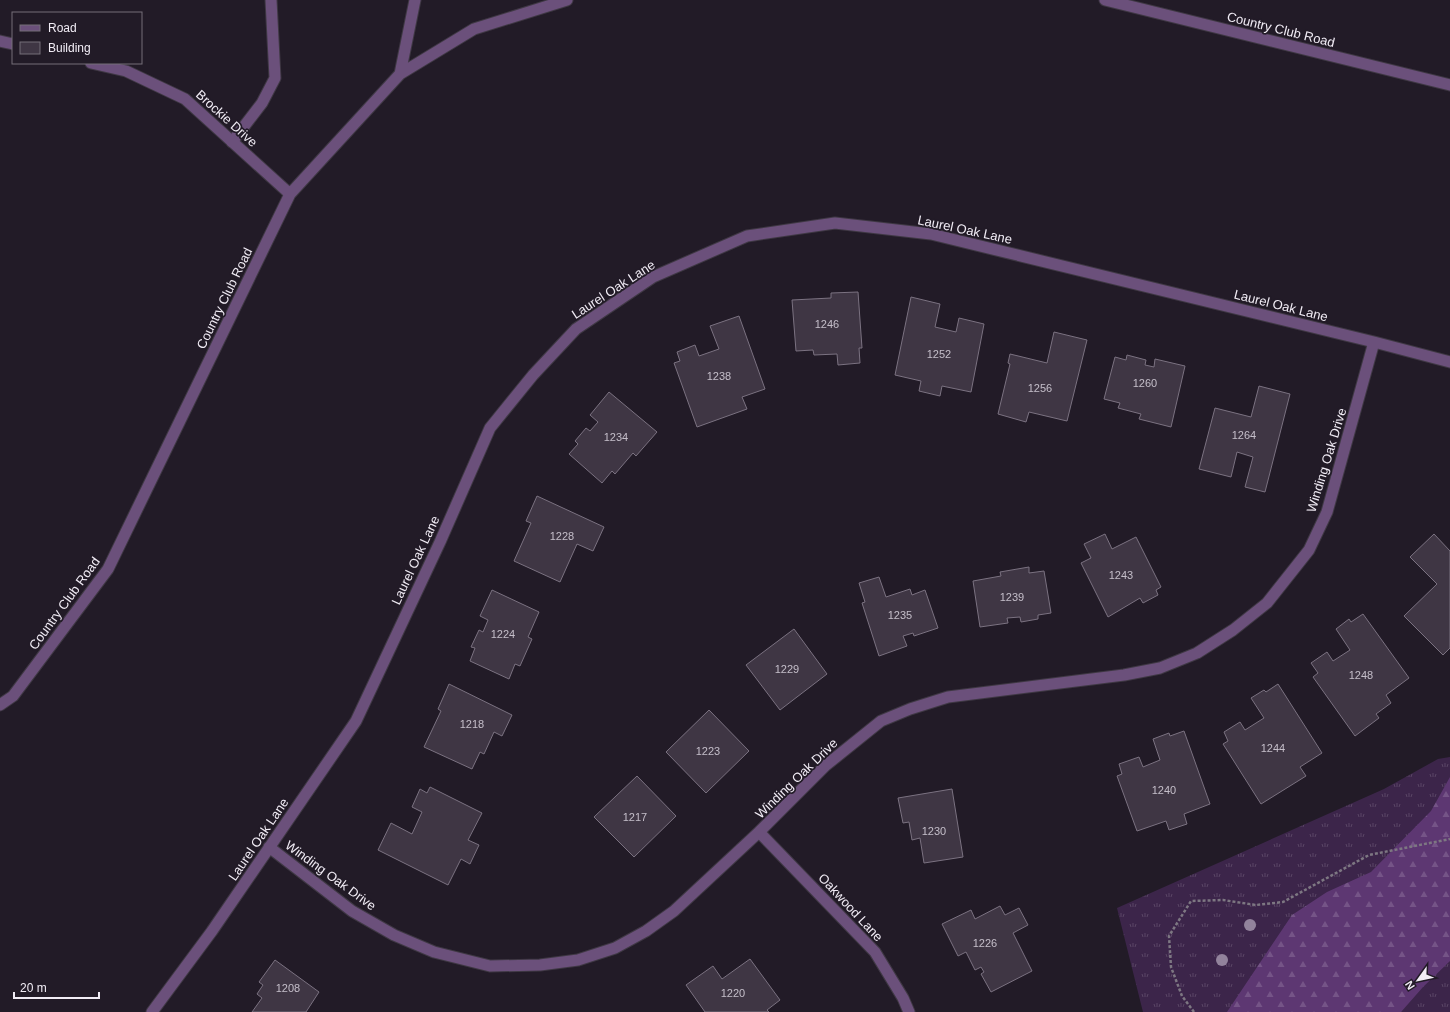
<svg xmlns="http://www.w3.org/2000/svg" width="1450" height="1012" viewBox="0 0 1450 1012" font-family="Helvetica,sans-serif">
  <style>
    .grass { fill: url(#grass-tufts) }
    .forest { fill: url(#forest-firs) }
    .building { fill: #3f3644; stroke: #7b7281 }
    .lines { fill: none; stroke-linecap: round; stroke-linejoin: round }
    .service-casing { stroke: #3f3844; stroke-width: 13 }
    .minor-casing { stroke: #3f3844; stroke-width: 13 }
    .path { stroke: #7d7782; stroke-width: 2.5; stroke-dasharray: 3 2; stroke-linecap: butt }
    .service { stroke: #6b507b; stroke-width: 11 }
    .minor { stroke: #6b507b; stroke-width: 11 }
    .tree { fill: #92839c }
    .labels { text-anchor: middle; stroke-width: 3.5; stroke-linejoin: round; paint-order: stroke }
    .number-label { font-size: 11px; fill: #c4bec9 }
    .street-label { font-size: 13px; fill: #f1ecf5; stroke: #221b27 }
  </style>
  <defs>
    <pattern id="grass-tufts" width="24" height="20" patternUnits="userSpaceOnUse"><rect width="24" height="20" fill="#3c254a"/><path d="M3 7l-1-3M5 7V3M7 7l1-3M15 17l-1-3M17 17v-4M19 17l1-3" fill="none" stroke="#594565"/></pattern>
    <pattern id="forest-firs" width="22" height="20" patternUnits="userSpaceOnUse"><rect width="22" height="20" fill="#5d3772"/><path d="M5 1l3.5 6h-7zM16 11l3.5 6h-7z" fill="#755487"/></pattern>
  </defs>
  <rect width="100%" height="100%" fill="#221b27"/>
  <path class="grass" d="M1450 757V1012H1143L1117 908 1384 789 1438 759Z"/>
  <path class="forest" d="M1450 777V961L1423 987 1401 1012H1227L1292 915 1327 892 1371 872 1431 811Z"/>
  <path class="building" d="M858 292 862 348H859L860 363 838 365 837 354 814 355 813 350 796 351 792 300 831 298V293Z
    M911 297 940 304 935 327 956 332 959 318 984 324 971 392 942 386 940 396 919 391 921 381 895 375Z
    M739 316 765 389 742 397 747 409 697 427 674 363 680 361 677 352 695 345 699 356 719 349 710 326Z
    M1054 332 1087 340 1067 421 1029 412 1026 422 998 414 1010 364 1008 363 1010 354 1047 363Z
    M1127 355 1146 360 1145 365 1154 367 1155 359 1185 366 1171 427 1139 419 1141 414 1118 408 1120 403 1104 399 1115 357 1126 360Z
    M1259 386 1290 394 1265 492 1245 487 1253 457 1237 452 1231 477 1199 469 1215 408 1251 417Z
    M609 392 657 432 636 456 633 453 615 474 612 471 602 483 569 454 578 444 575 441 586 428 590 431 598 422 590 415Z
    M537 496 604 527 593 551 577 544 560 582 514 561 531 523 526 521Z
    M1105 534 1112 549 1136 537 1161 587 1156 590 1158 595 1143 603 1140 598 1108 617 1081 563 1091 558 1084 544Z
    M1434 534 1450 551V648L1443 655 1404 616 1437 584 1410 557Z
    M1029 567V573L1044 571 1051 613 1038 615V619L1021 622 1020 617 1007 618 1008 623 980 627 973 581 1001 576 1000 572Z
    M879 577 886 597 910 589 912 595 925 590 938 628 914 636 913 633 903 636 907 646 879 656 862 603 865 602 859 583Z
    M492 590 539 612 528 637 532 639 520 666 515 664 509 679 470 661 475 648 471 647 479 630 483 632 488 620 480 616Z
    M1363 614 1409 678 1386 695 1391 703 1376 714 1379 718 1355 736 1313 677 1318 673 1311 663 1327 652 1333 661 1350 650 1336 629 1349 619 1351 622Z
    M794 629 827 674 780 710 746 665Z
    M449 684 512 715 502 736 494 732 484 754 480 752 472 769 424 747 441 711 438 709Z
    M1278 684 1322 753 1300 767 1306 776 1261 804 1223 744 1228 741 1224 732 1240 722 1245 730 1264 718 1251 698 1264 690 1266 692Z
    M709 710 749 751 706 793 666 752Z
    M1184 731 1210 804 1184 814 1187 824 1169 830 1166 821 1137 831 1117 776 1122 774 1119 764 1139 757 1143 767 1160 760 1153 739 1169 733 1170 736Z
    M637 776 676 816 634 857 594 817Z
    M430 787 482 813 468 840 479 845 470 864 461 859 448 885 378 850 391 823 412 834 422 812 412 807 420 789 427 793Z
    M952 789 963 857 924 863 920 838 912 840 909 822 903 823 898 798Z
    M1000 906 1005 915 1019 908 1028 925 1013 933 1032 971 991 992 981 974 984 972 981 967 975 970 966 952 958 956 942 924 971 910 975 919Z
    M750 959 780 1000 767 1010 769 1012H705L686 985 713 966 722 979Z
    M275 960 319 992 306 1012H252L262 998 257 994 263 985 259 982Z"/>
  <g class="lines">
    <g class="service-casing">
      <path id="service" d="M232 142 262 103 275 78 271 0"/>
    </g>
    <g class="minor-casing">
      <path id="minor" d="M1105 0 1450 85
        M0 41 13 44
        M91 63 126 71 185 99 290 194
        M400 74 415 0
        M0 705 13 696 108 569 290 194 400 74 474 29 567 0
        M759 832 875 952 903 998 909 1012
        M269 847 352 911 394 935 434 952 490 966 540 965 578 960 615 948 646 931 674 911 759 832 825 766 881 721 910 709 948 697 1124 675 1160 668 1197 653 1233 630 1267 603 1309 550 1327 512 1374 342
        M152 1012 212 931 356 721 440 542 490 428 533 375 576 329 653 277 747 236 835 223 931 234 1374 342 1450 362"/>
    </g>
    <path class="path" d="M1194 1012 1182 996 1171 967 1169 936 1191 901 1223 900 1256 905 1283 902 1369 855 1450 839"/>
    <use href="#service" class="service"/>
    <use href="#minor" class="minor"/>
  </g>
  <g class="tree">
    <circle cx="1250" cy="925" r="6"/>
    <circle cx="1222" cy="960" r="6"/>
  </g>
  <g class="labels">
    <g class="number-label">
      <text x="827" y="328">1246</text>
      <text x="939" y="358">1252</text>
      <text x="719" y="380">1238</text>
      <text x="1145" y="387">1260</text>
      <text x="1040" y="392">1256</text>
      <text x="1244" y="439">1264</text>
      <text x="616" y="441">1234</text>
      <text x="562" y="540">1228</text>
      <text x="1121" y="579">1243</text>
      <text x="1012" y="601">1239</text>
      <text x="900" y="619">1235</text>
      <text x="503" y="638">1224</text>
      <text x="787" y="673">1229</text>
      <text x="1361" y="679">1248</text>
      <text x="472" y="728">1218</text>
      <text x="1273" y="752">1244</text>
      <text x="708" y="755">1223</text>
      <text x="1164" y="794">1240</text>
      <text x="635" y="821">1217</text>
      <text x="934" y="835">1230</text>
      <text x="985" y="947">1226</text>
      <text x="288" y="992">1208</text>
      <text x="733" y="997">1220</text>
    </g>
    <g class="street-label">
      <text transform="translate(1281 29) rotate(14)" y="5">Country Club Road</text>
      <text transform="translate(227 118) rotate(42)" y="5">Brockie Drive</text>
      <text transform="translate(965 229) rotate(12)" y="5">Laurel Oak Lane</text>
      <text transform="translate(613 289) rotate(-33)" y="5">Laurel Oak Lane</text>
      <text transform="translate(224 298) rotate(-64)" y="5">Country Club Road</text>
      <text transform="translate(1281 305) rotate(14)" y="5">Laurel Oak Lane</text>
      <text transform="translate(1326 460) rotate(-73)" y="5">Winding Oak Drive</text>
      <text transform="translate(415 560) rotate(-65)" y="5">Laurel Oak Lane</text>
      <text transform="translate(64 603) rotate(-54)" y="5">Country Club Road</text>
      <text transform="translate(796 778) rotate(-44)" y="5">Winding Oak Drive</text>
      <text transform="translate(258 839) rotate(-56)" y="5">Laurel Oak Lane</text>
      <text transform="translate(331 875) rotate(36)" y="5">Winding Oak Drive</text>
      <text transform="translate(851 907) rotate(47)" y="5">Oakwood Lane</text>
    </g>
  </g>
  <rect x="12" y="12" width="130" height="52" fill="#221b27" stroke="#756f79"/>
  <rect x="20" y="25" width="20" height="6" fill="#6b507b" stroke="#756f79"/>
  <text x="48" y="32" font-size="12" fill="#f1ecf5">Road</text>
  <rect x="20" y="42" width="20" height="12" fill="#3f3644" stroke="#756f79"/>
  <text x="48" y="52" font-size="12" fill="#f1ecf5">Building</text>
  <g transform="translate(1418 980) rotate(237)" stroke="#221b27" stroke-width="3" paint-order="stroke">
  <path d="M0-3L7 15L0 10L-7 15Z" fill="#f1ecf5"/>
  <text y="-6" font-size="11" font-weight="bold" text-anchor="middle" fill="#f1ecf5">N</text>
  </g>
  <path d="M14 992v6h85v-6" fill="none" stroke="#f1ecf5" stroke-width="2"/>
  <text x="20" y="992" font-size="12" fill="#f1ecf5" stroke="#221b27" stroke-width="3" paint-order="stroke">20 m</text>
</svg>
